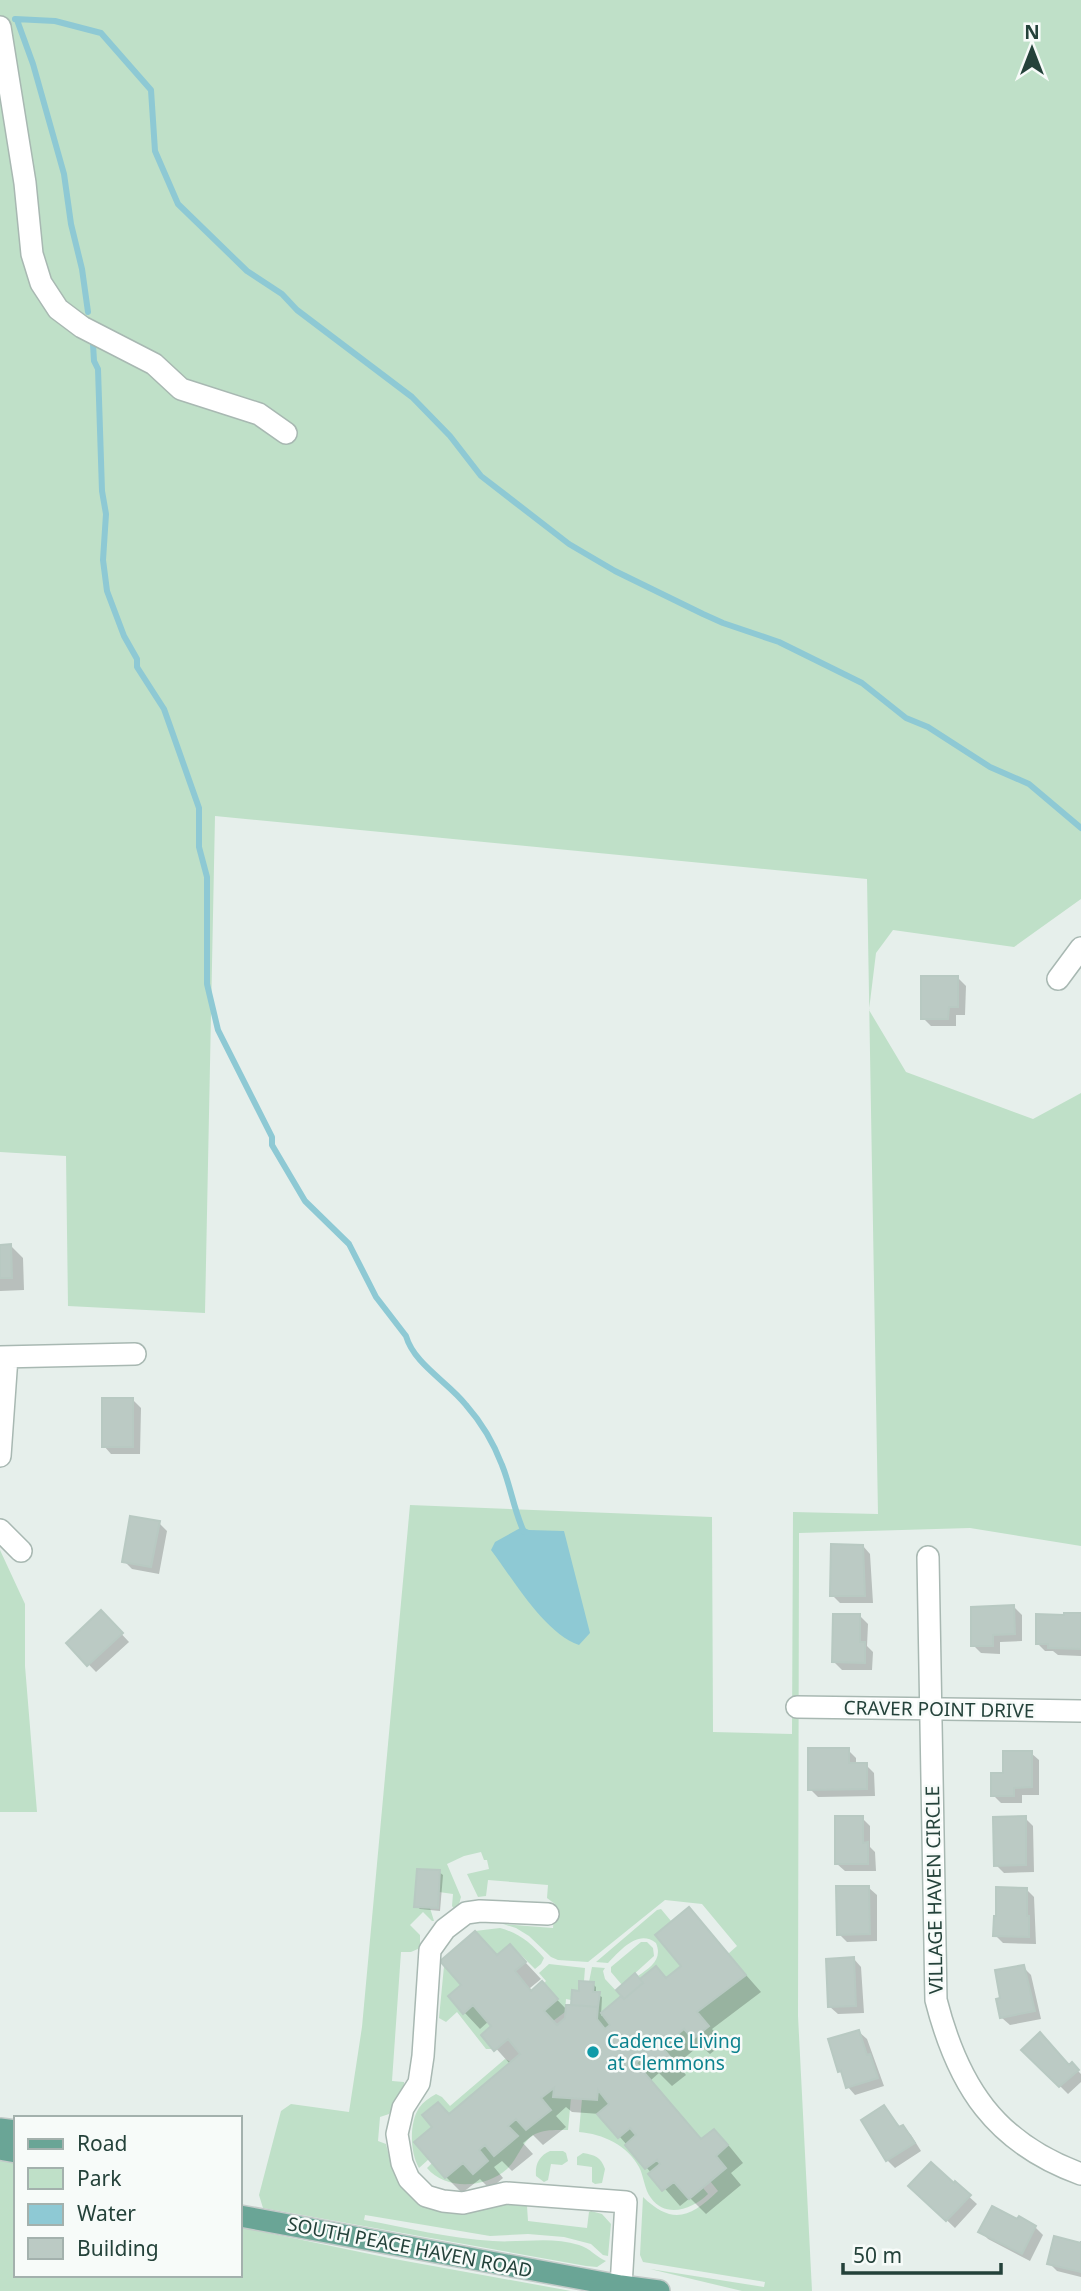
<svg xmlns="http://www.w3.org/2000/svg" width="1081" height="2291" viewBox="0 0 1081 2291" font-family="'Noto Sans',sans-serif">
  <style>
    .green { fill: #bfe0c8 }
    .water { fill: #8ec9d4 }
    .shadow { fill: #0003 }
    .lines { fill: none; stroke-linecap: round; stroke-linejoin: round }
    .stream { stroke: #8ec9d4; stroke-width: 6 }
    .building { fill: #bbcac4; stroke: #b8c9c2; stroke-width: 2 }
    .minor-casing { stroke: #a8b8b2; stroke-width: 24 }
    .major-casing { stroke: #c2cac8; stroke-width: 24 }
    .minor { stroke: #fff; stroke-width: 21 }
    .major { stroke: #6aa596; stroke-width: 21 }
    .culture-dot { fill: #0f9aa8; stroke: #f7fbf9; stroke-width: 2.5 }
    .labels { text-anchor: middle; stroke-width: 5; stroke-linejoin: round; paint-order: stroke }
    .street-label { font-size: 19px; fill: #24423a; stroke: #f7fbf9 }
    .culture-label { font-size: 19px; fill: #0d838f; stroke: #f7fbf9; text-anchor: start }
  </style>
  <rect width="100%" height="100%" fill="#e6efeb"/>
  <path class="green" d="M0 0H1081V899L1014 947 893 930 876 953 869 1010 906 1072 1033 1119 1081 1093V1546L970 1528 799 1533 798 2016 812 2291H742L650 2269 764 2287 765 2282 643 2262 640 2255 643 2197C673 2226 691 2217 718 2191L710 2181 726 2168 716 2156 728 2145 714 2129 701 2139 636 2063 643 2057 655 2071 671 2058 662 2047 684 2029 693 2039 708 2026 697 2012 746 1975 728 1954 737 1946 702 1904 665 1900 588 1962 558 1960 551 1957 529 1936 516 1928 503 1924 553 1928 555 1904 547 1898 548 1885 488 1880 486 1896 478 1897 467 1874 489 1869 487 1860H484L481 1852 464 1856 447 1864 461 1897 458 1908 455 1910 452 1906 453 1894 439 1892 440 1870 417 1869 414 1906 430 1908 434 1921H432L423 1912 410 1925 420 1935V1948L411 1952H401L392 2081 404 2082 405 2088 389 2114 380 2117 378 2141 386 2144 392 2168 401 2184 442 2211 452 2213 475 2211 504 2204 527 2206 528 2221 587 2228 589 2212 591 2211 602 2214 611 2224 608 2256 603 2255 591 2244 564 2237 528 2234 490 2236 365 2215 364 2220C405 2227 451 2239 493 2241 521 2243 551 2236 579 2245 590 2248 596 2257 606 2261L597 2267 586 2266 263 2208 259 2195 281 2111 291 2104 349 2112 362 2027 410 1505 712 1517 713 1732 792 1734 793 1512 878 1514 867 879 215 816 205 1313 68 1306 66 1156 0 1152Z
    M0 1550 25 1604V1666L37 1812H0Z
    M661 1909 671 1921 656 1935 681 1966 666 1978 656 1966 640 1979 638 1976C650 1967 663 1960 656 1943 638 1929 621 1950 608 1963L596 1962 657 1910Z
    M500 1928C519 1933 532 1944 544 1958L541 1964 535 1969 510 1944 497 1955 475 1931Z
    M641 1942H647L653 1948 654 1956 622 1985 611 1972V1967Z
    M549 1964 585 1968 584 1981H579V1991L572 1990 571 2000 566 1999 565 2012 553 2021 544 2011 558 1999 544 1983 546 1981 539 1973Z
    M444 1966 461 1985 449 1997 463 2013 473 2005 491 2026 493 2049H486L457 2012 446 2022 439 2018Z
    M592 1967 605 1968 603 1971 605 1979 621 1996 601 2013 610 2025 605 2029 597 2019 599 1993 593 1992 594 1983 589 1982Z
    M505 2059 511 2062 449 2114 438 2102 422 2114 432 2127 429 2159 419 2168C410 2153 409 2123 419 2108 423 2102 429 2098 436 2094L442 2097 450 2106Z
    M554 2088 571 2098 568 2130C557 2130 545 2129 535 2134 522 2141 518 2159 507 2169 486 2188 446 2191 427 2168L432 2163 445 2178 463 2163 473 2174 488 2161 479 2150 485 2145 495 2156 517 2137 508 2126 516 2119 526 2130 550 2110 541 2098Z
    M598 2090 609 2104 597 2114 618 2138 630 2128 636 2135 625 2145 645 2169 657 2160 660 2164 648 2174 662 2191 674 2182 689 2199 703 2188 708 2194C693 2209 666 2219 651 2198 644 2189 644 2176 639 2167 627 2145 603 2134 579 2132L582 2099 597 2100Z
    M550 2151H563L566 2153 568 2161 562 2165 551 2164 548 2180 544 2182 536 2176C535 2164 539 2156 550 2151Z
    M583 2153C595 2155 601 2157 605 2169L602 2183 595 2184 592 2182V2167L577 2165V2157Z
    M0 2157 16 2161V2275H240V2227L389 2258 571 2291H0Z"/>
  <path class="water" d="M522 1527 529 1530 564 1531 590 1633 579 1645C544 1633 513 1579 491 1550L495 1542Z"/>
  <path class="shadow" d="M958 978 966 986 965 1015H956V1026H931L923 1018Z
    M0 1246H11L23 1258 24 1290 0 1291Z
    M133 1400 141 1408 140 1454H111L104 1446Z
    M159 1523 167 1531 159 1574 132 1569 124 1561Z
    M863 1546 870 1554 873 1603H840L832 1595Z
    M1014 1607 1022 1615V1641L1000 1642V1654L981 1653 973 1645Z
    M101 1612 129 1642 96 1672 68 1643Z
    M1081 1615V1656L1058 1655 1053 1651H1045L1037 1643Z
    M860 1616 868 1624 867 1646 873 1652 872 1670H842L834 1662Z
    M848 1750 856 1758V1765H866L874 1773 875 1796 818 1797 810 1789Z
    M1031 1753 1039 1760V1795H1022V1803H1001L993 1795 1005 1775Z
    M862 1818 870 1826V1847L875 1852 876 1871H845L837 1864Z
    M1025 1818 1033 1826 1034 1872 1004 1873 996 1865Z
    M439 1872 443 1875 440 1911 420 1909 416 1906Z
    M869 1888 877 1895V1941L847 1942 839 1934Z
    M1026 1889 1034 1897 1036 1944 1003 1943 995 1935Z
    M688 1909 761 1992 712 2029 724 2043 710 2054 700 2045 677 2064 686 2075 672 2086 659 2073 651 2080 702 2140 714 2131 730 2147 743 2163 731 2173 741 2185 706 2214 690 2198 680 2206 600 2114 572 2112 566 2107 556 2116 566 2127 543 2145 533 2135 523 2143 533 2154 512 2171 502 2161 494 2167 503 2178 490 2189 480 2179 462 2193 446 2177 449 2115 510 2064 484 2035 494 2027 489 2021 480 2029 464 2012 498 1957 510 1946 541 1979 530 1988 533 1992 542 1984 567 2010 572 2007 580 1992 593 1984 596 1987V1994L602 1997 601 2016 641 1981 667 1980 684 1966Z
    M854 1959 861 1967 864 2013 838 2014 830 2007Z
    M1023 1967 1031 1975 1041 2019 1010 2025 1002 2018V1999Z
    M859 2032 867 2039 884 2086 855 2095 848 2087 844 2075 840 2071Z
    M1024 2050 1069 2067 1072 2065 1081 2074V2082L1068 2094Z
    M884 2107 901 2128 903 2127 911 2135 921 2151 895 2168 887 2160Z
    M955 2184 977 2204 955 2228 911 2186 954 2185Z
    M1019 2218 1035 2227 1043 2235 1030 2261 988 2239 980 2231Z
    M1081 2244V2277L1057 2271 1049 2263Z"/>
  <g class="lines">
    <path class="stream" d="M15 19 55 21 101 33 151 90 155 151 178 204 247 271 282 294 297 310 412 397 450 436 481 476 569 544 615 571 703 614 723 623 779 642 862 683 906 718 928 727 990 767 1029 784 1081 828
      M17 20 33 64 64 174 71 224 82 269 88 312
      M93 344 94 361 98 369 102 491 106 514 103 560 107 591 124 636 137 659V667L164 709 199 808V847L207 877V984L218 1030 272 1137V1145L305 1201 349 1244 376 1297 406 1336C414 1364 448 1382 466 1405 481 1422 494 1444 502 1465 511 1487 514 1511 524 1532"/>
  </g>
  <path class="building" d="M921 976H958V1007H949L948 1019H921Z
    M11 1244 12 1278H0V1245Z
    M102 1398H133V1447H102Z
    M130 1516 160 1521 151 1567 122 1562Z
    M831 1544 863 1545 865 1596H830Z
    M1014 1605 1015 1634 993 1635V1646H971V1607Z
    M101 1610 123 1633 87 1666 66 1643Z
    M1064 1613H1081V1649L1048 1648V1644H1036V1614L1064 1615Z
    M833 1614H860V1642H865V1663L832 1662Z
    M808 1748H849V1763H867V1789L808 1790Z
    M1003 1751H1032V1787L1014 1788V1796H991V1773H1003Z
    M835 1816H863V1843L868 1842V1864H835Z
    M1026 1816V1865L994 1866 993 1817Z
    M417 1869 440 1870 438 1908 414 1907Z
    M836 1886H869L870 1934 837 1935Z
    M996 1887 1027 1888V1916H1029V1937L993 1936 994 1916H996Z
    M689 1907 746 1975 697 2012 709 2026 693 2039 684 2029 662 2047 671 2058 654 2071 643 2057 636 2063 701 2139 714 2129 728 2145 716 2156 726 2168 689 2199 674 2182 662 2191 648 2174 660 2164 657 2160 645 2169 625 2145 636 2135 630 2128 618 2138 597 2114 609 2104 598 2090 597 2100 553 2097 554 2088 541 2098 551 2110 526 2130 516 2119 508 2126 518 2136 494 2156 485 2145 479 2150 488 2161 473 2174 463 2163 445 2178 414 2142 432 2127 422 2115 438 2102 449 2114 520 2054 508 2039 494 2051 481 2035 491 2026 473 2005 463 2014 448 1996 461 1985 440 1961 475 1931 497 1955 510 1944 526 1962 515 1971 531 1991 542 1981 558 1999 544 2011 557 2025 565 2018 566 2005H571L598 2007 597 2019 605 2029 610 2025 601 2013 621 1996 624 1999 643 1983 640 1979 656 1966 666 1978 681 1966 655 1935Z
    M854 1957 856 2006 828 2007 826 1959Z
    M1024 1965 1035 2011 1000 2018 996 1999 1000 1998 995 1970Z
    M635 1973 643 1983 624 1999 616 1990Z
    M579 1981 594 1982 593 1992H600L598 2007 571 2005 572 1990 579 1991Z
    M859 2030 867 2055 870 2054 878 2078 846 2088 841 2071 838 2072 828 2039Z
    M1040 2032 1069 2065 1072 2062 1079 2070 1059 2087 1021 2050Z
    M884 2105 899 2127 903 2125 915 2143 886 2161 861 2120Z
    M931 2162 954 2183 955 2181 971 2195 946 2221 908 2186Z
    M992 2206 1017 2219 1019 2216 1036 2226 1022 2254 978 2232Z
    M1054 2236 1081 2243V2241V2272L1047 2264Z"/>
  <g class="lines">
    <g class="minor-casing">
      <path id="minor" d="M0 27 25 183 32 254 41 283 58 309 82 327 154 364 181 389 259 414 286 433
        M1058 979 1081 948
        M0 1357 135 1354
        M0 1456 7 1357
        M0 1530 21 1551
        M928 1557 936 2000C958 2086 995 2143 1081 2174
        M797 1707 1081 1711
        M548 1914 480 1911 466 1913 445 1929 430 1950 423 2056 419 2083 403 2108 397 2134 402 2163 409 2179 426 2196 443 2201 463 2203 506 2193 626 2202 621 2286"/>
    </g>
    <g class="major-casing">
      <path id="major" d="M0 2129 16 2131
        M0 2149 16 2152
        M240 2216 621 2286 659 2291"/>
    </g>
    <use href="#minor" class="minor"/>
    <use href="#major" class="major"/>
  </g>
  <circle class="culture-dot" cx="593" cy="2052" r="7"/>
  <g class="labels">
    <g class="street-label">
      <text transform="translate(939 1709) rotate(1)" y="7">CRAVER POINT DRIVE</text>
      <text transform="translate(934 1890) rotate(-91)" y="7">VILLAGE HAVEN CIRCLE</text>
      <text transform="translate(410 2247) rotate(11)" y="7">SOUTH PEACE HAVEN ROAD</text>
    </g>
    <g class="culture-label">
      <text x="607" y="2048">Cadence Living<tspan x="607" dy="22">at Clemmons</tspan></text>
    </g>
  </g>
  <rect x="14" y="2116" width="228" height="161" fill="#f7fbf9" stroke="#a3b1ad" stroke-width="2"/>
  <rect x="28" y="2139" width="35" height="10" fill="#6aa596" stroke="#a3b1ad" stroke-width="2"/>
  <text x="77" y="2151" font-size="21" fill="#24423a">Road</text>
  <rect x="28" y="2168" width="35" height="21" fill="#bfe0c8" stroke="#a3b1ad" stroke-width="2"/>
  <text x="77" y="2186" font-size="21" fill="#24423a">Park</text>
  <rect x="28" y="2204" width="35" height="21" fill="#8ec9d4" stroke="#a3b1ad" stroke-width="2"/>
  <text x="77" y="2221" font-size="21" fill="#24423a">Water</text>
  <rect x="28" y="2238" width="35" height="21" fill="#bbcac4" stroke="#a3b1ad" stroke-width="2"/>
  <text x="77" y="2256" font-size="21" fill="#24423a">Building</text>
  <g transform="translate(1032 49)" stroke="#f7fbf9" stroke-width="5" paint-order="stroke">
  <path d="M0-5L12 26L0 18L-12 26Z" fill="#24423a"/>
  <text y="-10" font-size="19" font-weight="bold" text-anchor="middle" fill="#24423a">N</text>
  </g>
  <path d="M843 2263v10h158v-10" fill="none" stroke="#24423a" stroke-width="3.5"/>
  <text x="853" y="2263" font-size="21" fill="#24423a" stroke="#f7fbf9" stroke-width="5" paint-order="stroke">50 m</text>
</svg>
